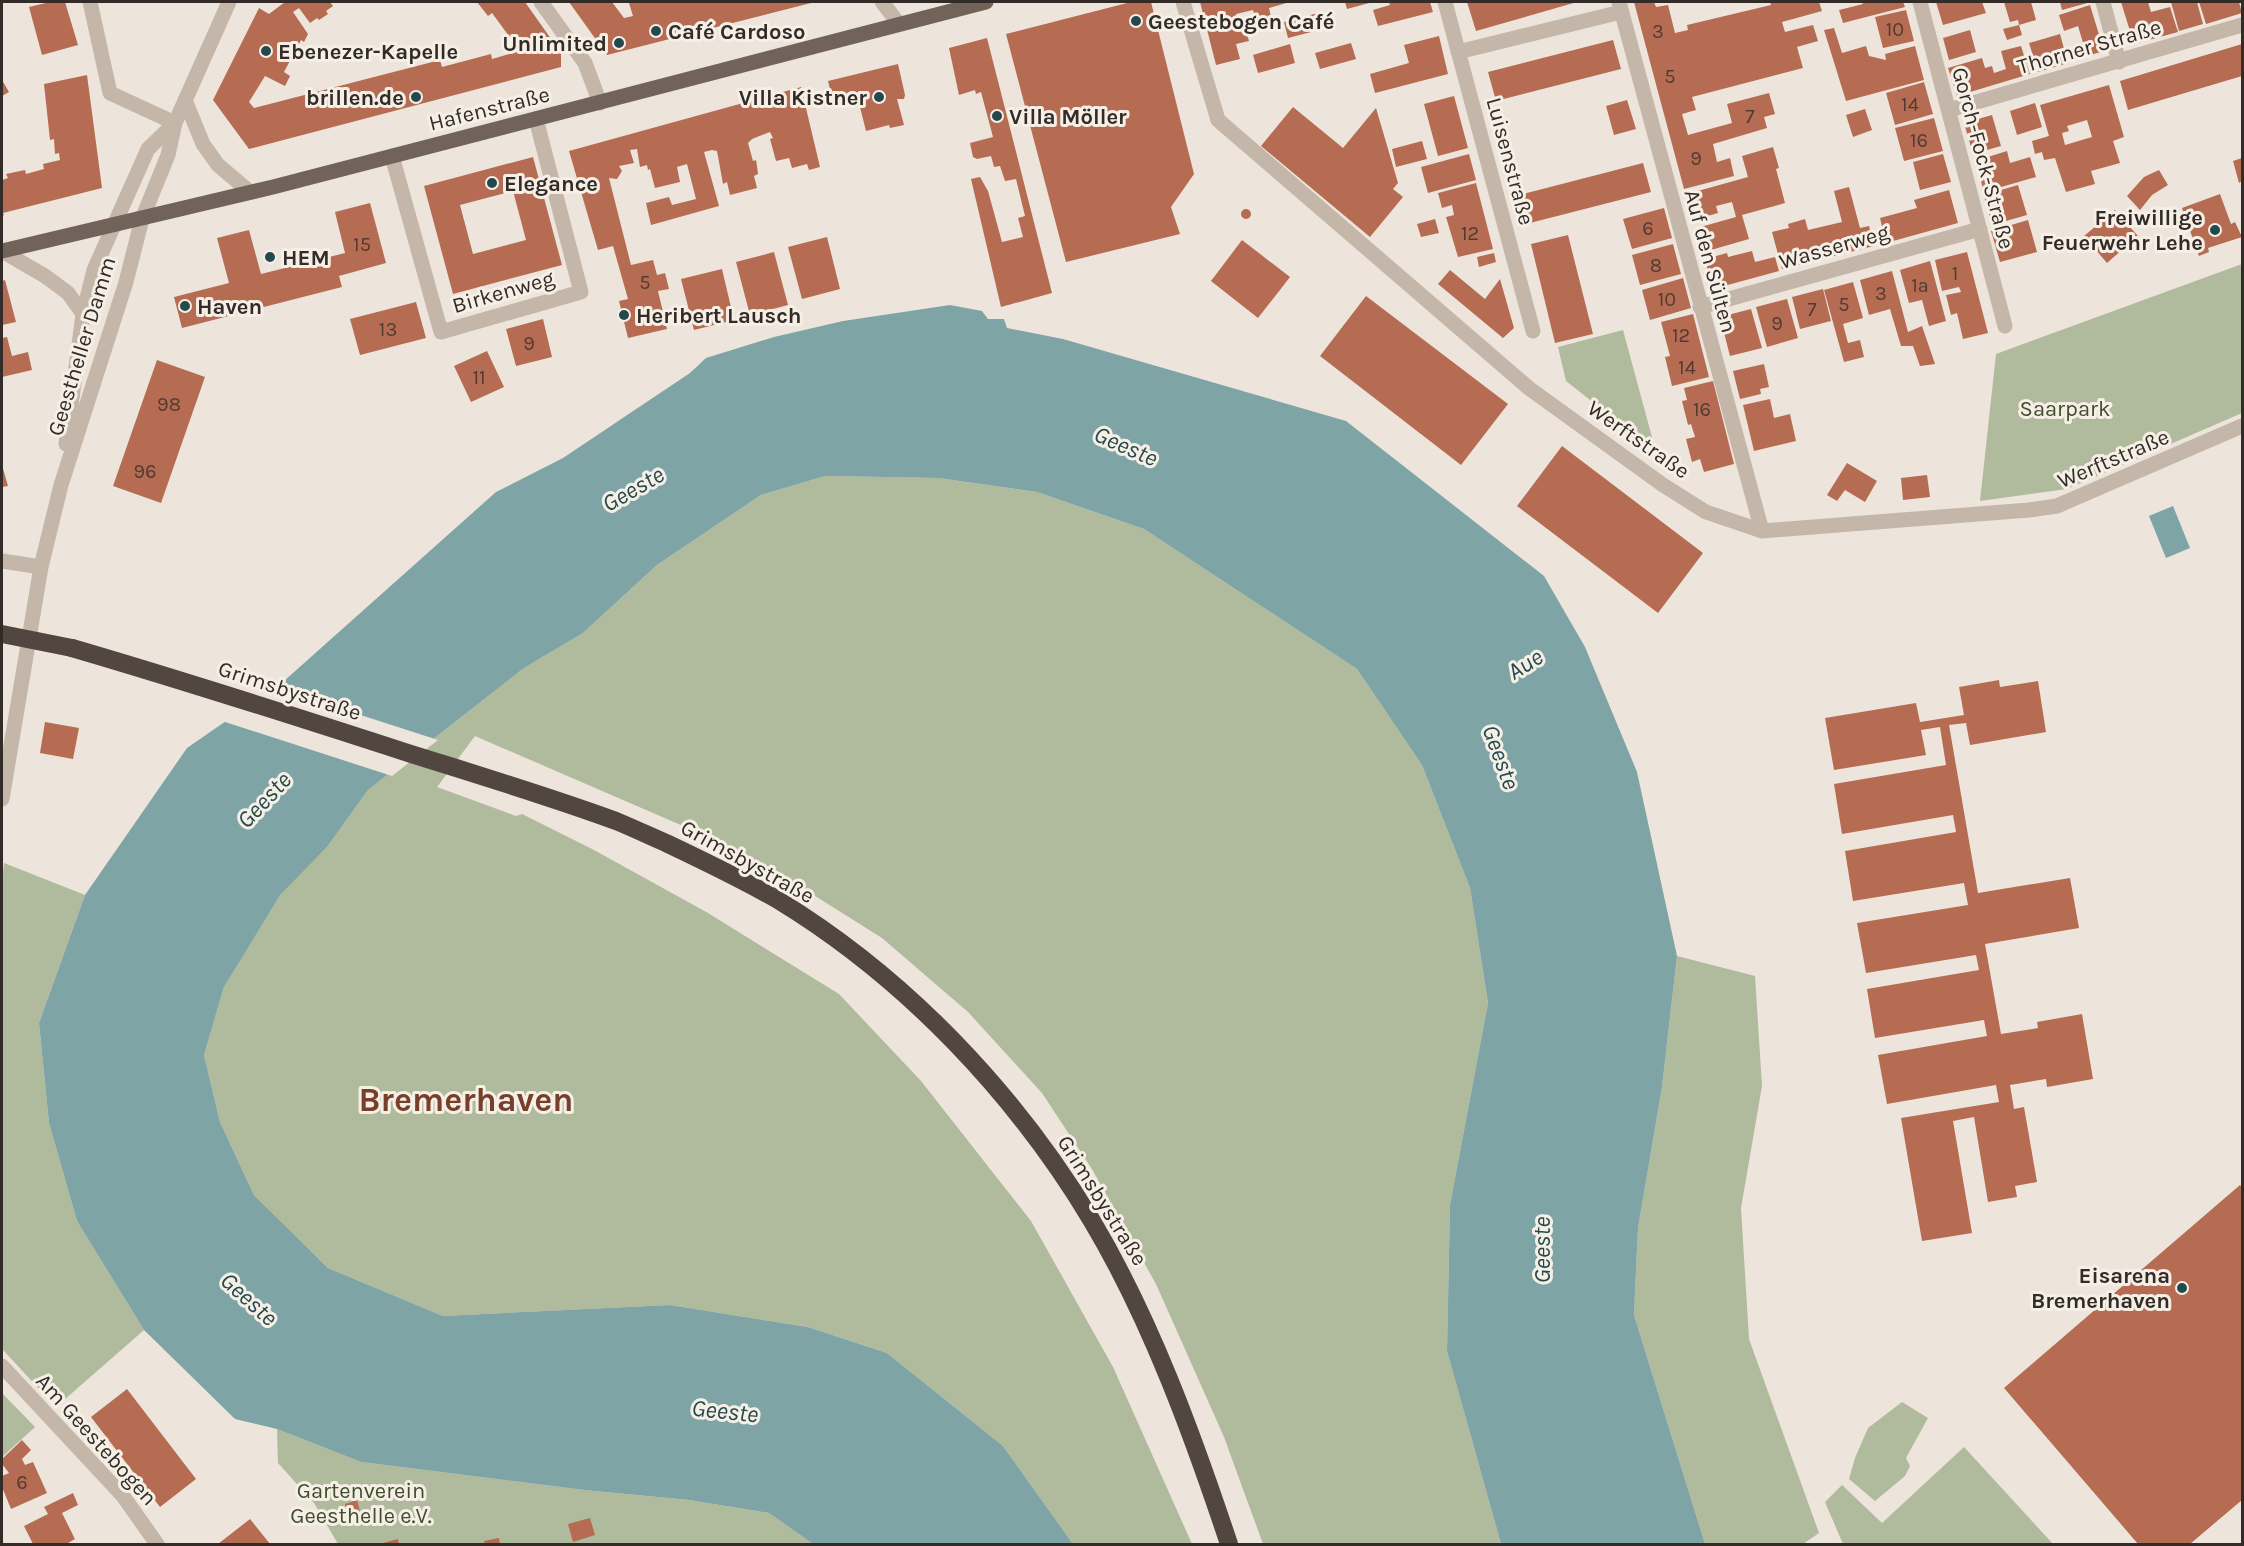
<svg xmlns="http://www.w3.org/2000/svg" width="2244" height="1546" viewBox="0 0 2244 1546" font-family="Karla,sans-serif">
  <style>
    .green { fill: #b0ba9d }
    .water { fill: #7ea4a6 }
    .pier { fill: #ede5db }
    .building { fill: #b56c52; fill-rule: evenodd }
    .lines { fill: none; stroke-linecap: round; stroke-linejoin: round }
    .minor { stroke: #c4b6a8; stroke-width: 15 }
    .major { stroke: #72635a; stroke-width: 15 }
    .highway { stroke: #524640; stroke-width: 18 }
    .highway-bridge { stroke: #524640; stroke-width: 18 }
    .poi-dot { fill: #23494d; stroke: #f6efe6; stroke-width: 2 }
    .labels { text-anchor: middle; stroke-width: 6; stroke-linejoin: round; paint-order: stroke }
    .number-label { font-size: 20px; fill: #533b32 }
    .poi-label { font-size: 22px; font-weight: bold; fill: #322b27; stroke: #f6efe6; text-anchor: start }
    .street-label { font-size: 22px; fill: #322b27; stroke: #f6efe6 }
    .park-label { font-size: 22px; fill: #414d2f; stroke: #f6efe6 }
    .water-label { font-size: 24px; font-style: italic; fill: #23494d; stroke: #f6efe6 }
    .town-label { font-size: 34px; font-weight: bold; fill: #753f2c; stroke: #f6efe6 }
  </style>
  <rect width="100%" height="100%" fill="#ede5db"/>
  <path class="green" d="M2242 264V413L2067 489 1980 501 1996 354Z
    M1623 330 1656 452 1566 381 1558 347Z
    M825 476 938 478 1037 492 1144 529 1357 669 1422 765 1470 888 1488 1003 1450 1205 1447 1351 1501 1544H1263L1224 1437 1156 1284 1092 1169 1042 1093 968 1012 882 938 785 877 734 848 475 736 437 787 516 816 522 814 594 850 708 913 839 994 921 1081 1031 1221 1113 1367 1192 1544H1073L1003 1446 887 1353 808 1327 670 1305 443 1316 328 1268 254 1195 220 1122 204 1055 224 987 280 894 327 847 368 790 524 668 583 633 657 565 761 495Z
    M4 863 85 895 39 1023 49 1123 77 1221 144 1330 56 1407 2 1349V883Z
    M1677 956 1755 976 1762 1086 1741 1208 1749 1339 1819 1533 1803 1544H1705L1634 1315 1638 1228 1662 1087Z
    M2 1393 35 1427 2 1457Z
    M1902 1402 1928 1418 1906 1458 1910 1466 1905 1476 1875 1501 1849 1479 1855 1458 1868 1428Z
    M277 1429 361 1462 584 1490 689 1500 769 1513 813 1544H338L314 1503 278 1463Z
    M1964 1447 2053 1544H1843L1825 1502 1842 1485 1882 1523Z"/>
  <path class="water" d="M950 305 982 311 988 319H1004L1007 328 1063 339 1346 421 1544 576 1585 647 1637 772 1677 956 1662 1087 1638 1228 1634 1315 1705 1544H1501L1447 1351 1450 1205 1488 1003 1470 888 1422 765 1357 669 1144 529 1037 492 938 478 825 476 761 495 657 565 583 633 524 668 368 790 327 847 280 895 224 987 204 1055 220 1122 254 1195 328 1268 443 1316 670 1305 808 1327 887 1353 1003 1446 1073 1544H813L769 1513 689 1500 584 1490 361 1462 277 1429 235 1419 144 1330 77 1221 49 1123 39 1023 85 895 187 748 284 681 496 492 563 458 690 373 706 358 774 337 843 321Z
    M2173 506 2190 548 2166 558 2149 516Z"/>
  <path class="pier" d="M271 686 438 740 392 776 222 721Z"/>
  <path class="building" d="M50 2H65L78 45 42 55 29 7Z
    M285 2H330L333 6 326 11 328 14 319 20 317 18 310 23 299 8 293 12 308 34 304 42 301 40 284 72 290 76 285 86 265 76 249 102 254 108 440 60 442 67 491 54 492 59 520 51 492 13 488 16 477 2H525L561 53V67L249 149 213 100 259 8 269 14Z
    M569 2H612L624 18 633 16 629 3 633 2H815L607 55Z
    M1131 2H1151L1194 174 1171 207 1180 234 1066 262 1006 34Z
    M1200 2H1290L1269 8 1271 17 1256 21 1253 10 1236 14 1241 32 1246 31 1249 41 1236 44 1240 59 1216 65Z
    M1345 2H1373L1347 9Z
    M1389 2H1430L1433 12 1378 26 1373 10 1390 5Z
    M1467 2H1577L1476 31Z
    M1634 2H1654L1656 7 1668 5 1675 33 1688 30 1687 25 1771 5 1770 2H1819L1822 11 1782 22 1785 32 1813 25 1818 41 1797 47 1803 68 1692 97 1696 110 1682 114 1688 135 1732 123 1727 104 1769 93 1775 114 1764 117 1767 128 1713 144 1717 162 1730 158 1734 176 1684 189Z
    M1862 2H1903L1905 7 1843 23 1839 10 1863 4Z
    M1936 2H1982L1986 13 1943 25Z
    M2004 2H2031L2036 20 2019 25 2018 20 2010 22Z
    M2060 2H2091L2062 10Z
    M2121 2H2148L2151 12 2170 7 2178 32 2134 44Z
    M2171 2H2197L2203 24 2179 31Z
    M2199 2H2239L2242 13 2206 24Z
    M2090 5 2104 51 2087 56 2078 26 2064 31 2059 15Z
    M1906 10 1914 41 1883 48 1875 17Z
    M1318 13 1323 29 1288 38 1284 22Z
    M2019 25 2022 35 2007 40 2003 29Z
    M1834 28 1842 53 1866 46 1869 56 1886 60 1885 54 1915 46 1924 80 1846 101 1824 30Z
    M1970 30 1976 52 1949 60 1943 38Z
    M2060 34 2068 63 2038 72 2029 43Z
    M1439 36 1448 74 1375 93 1370 74 1409 63 1404 45Z
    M987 38 1052 293 1001 307 971 179 980 177 988 191 1002 242 1023 237 1018 218 1025 216 1016 179 1005 181 1000 166 994 167 991 156 977 159 973 157 970 143 993 137 981 92 976 94 975 90 959 95 949 48Z
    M1613 40 1621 69 1496 101 1488 72Z
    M1351 43 1356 59 1320 69 1315 53Z
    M1290 44 1295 63 1258 73 1253 55Z
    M2242 44V76L2128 110 2120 81Z
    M2021 46 2030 74 1957 96 1948 68 1982 58 1985 68 1992 66 1994 73 2006 69 2001 51Z
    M898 64 905 95 904 99H897L904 125 890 128 889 125 866 131 860 107H857L854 95 833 101 828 81Z
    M87 75 102 188 3 213 4 215 2 216V180L8 178 6 174 25 170 26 174 44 169 43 164 60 160 59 153 55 154 54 139 50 140 44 84Z
    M2 80 9 92 2 96Z
    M1924 82 1933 114 1895 125 1886 93Z
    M2109 85 2124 137 2113 141 2120 163 2091 171 2095 184 2066 192 2055 158 2044 160 2042 152 2035 154 2032 141 2049 136 2040 105ZM2087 120 2092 137 2065 145 2062 133 2069 131 2067 126Z
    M801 87 820 167 809 170 807 164 792 168 789 158 776 161 770 139 773 138 770 132 752 139 748 143 753 161 756 160 757 166 758 174 754 176 757 188 730 195 727 182 723 184 717 151 712 150 704 152 719 206 651 225 646 203 669 197 672 205 696 199 687 164 677 167 680 182 655 188 650 169 648 170 647 165 640 167 637 149 630 150 634 163 619 166 622 171 617 179 609 178 631 265 653 260 657 275 665 273 669 289 658 291 667 329 628 338 619 301 628 299 613 246 598 250 569 151Z
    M1454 96 1468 148 1438 156 1424 104Z
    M1627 100 1636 129 1614 135 1606 106Z
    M2035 103 2042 127 2017 135 2010 111Z
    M1293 107 1343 148 1376 108 1398 183 1393 189 1403 197 1370 237 1261 146Z
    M1865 109 1872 130 1853 137 1846 115Z
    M1992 115 2001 146 1973 154 1964 123Z
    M1934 118 1943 151 1904 161 1895 128Z
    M1422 141 1427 159 1396 167 1392 149Z
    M1773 147 1779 168 1776 169 1785 203 1742 215 1749 239 1704 252 1697 228 1736 217 1732 202 1716 206 1718 213 1694 220 1687 194 1748 177 1742 156Z
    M2007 151 2010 163 2030 157 2036 177 1984 192 1975 161Z
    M1469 154 1476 180 1428 193 1421 167Z
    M1943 154 1951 182 1920 190 1913 162Z
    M533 157 562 265 453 294 424 186ZM513 191 526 240 473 254 460 205Z
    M2242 158V181L2239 183 2233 161Z
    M1643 163 1651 192 1526 224 1519 195Z
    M2159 170 2168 185 2152 195 2140 210 2127 196 2144 177Z
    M1476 183 1493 249 1458 257 1446 217 1454 215 1452 205 1442 208 1438 193Z
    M2018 185 2027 215 1992 225 1984 195Z
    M1849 187 1860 228 1869 226 1874 246 1782 269 1772 232 1789 228 1788 224 1805 219 1808 230 1842 222 1834 191Z
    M1949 190 1958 223 1886 243 1880 218 1917 208 1914 200Z
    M2220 194 2231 224 2235 222 2242 237 2208 248 2209 252 2199 256 2182 208Z
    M370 203 386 263 339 276 342 287 182 328 174 297 229 283 217 238 249 230 261 274 345 253 335 212Z
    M1664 208 1672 238 1632 249 1623 219Z
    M1241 214a5 5 0 1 1 10 0a5 5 0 1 1-10 0Z
    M2115 210 2138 236 2107 263 2084 236Z
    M1435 219 1439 233 1421 237 1417 224Z
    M2028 220 2037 252 2000 262 1991 231Z
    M1568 235 1593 334 1555 343 1531 244Z
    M827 237 840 289 802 299 788 247Z
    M1242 240 1290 277 1258 318 1211 281Z
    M1673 244 1681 274 1640 285 1632 255Z
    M1752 251 1755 262 1775 257 1779 271 1713 289 1705 259 1727 253 1728 257Z
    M774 252 788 305 750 315 736 262Z
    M1967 252 1988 333 1963 339 1957 313 1951 315 1946 295 1961 292 1959 287 1942 291 1935 260Z
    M1494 253 1496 262 1479 267 1477 257Z
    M1930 261 1946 321 1929 326 1922 300 1909 303 1900 270Z
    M722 269 734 320 694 330 681 279Z
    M1450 270 1485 299 1500 279 1514 328 1503 338 1438 284Z
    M1892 271 1908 332 1922 326 1935 364 1920 366 1913 346H1901L1890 309 1869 315 1860 280Z
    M1683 278 1691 308 1650 320 1642 290Z
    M5 280 16 322 2 325V281Z
    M1853 282 1863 318 1843 324 1848 343 1860 340 1864 357 1844 362 1824 290Z
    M1823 289 1831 321 1800 329 1792 297Z
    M1366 296 1508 404 1461 465 1320 356Z
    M1787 299 1798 338 1767 347 1756 307Z
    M416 302 426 338 360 355 350 319Z
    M1751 309 1762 348 1730 356 1720 317Z
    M1693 314 1709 377 1672 386 1665 357 1670 356 1661 322Z
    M543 319 552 357 516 366 506 329Z
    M7 337 12 356 28 352 32 370 2 377V338Z
    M487 351 504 387 471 402 454 366Z
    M157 360 205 377 161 503 113 486Z
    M1764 364 1769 387 1760 389 1761 394 1740 399 1733 371Z
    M1713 381 1734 464 1704 472 1700 459 1692 462 1686 439 1695 437 1691 424 1688 425 1682 401 1687 400 1684 388Z
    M1770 399 1774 418 1790 414 1796 441 1754 451 1743 405Z
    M1562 446 1703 553 1658 613 1517 506Z
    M1847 463 1877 481 1865 502 1845 490 1837 501 1827 495Z
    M2 465 8 486 2 487Z
    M1927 475 1930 497 1903 500 1901 478Z
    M1999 680 2000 687 2038 681 2046 732 1970 745 1966 723 1949 725 1978 893 2070 878 2079 928 1985 944 2001 1034 2038 1028 2037 1022 2082 1014 2093 1079 2047 1087 2046 1079 2010 1085 2014 1109 2024 1107 2037 1182 2015 1186 2017 1197 1988 1202 1974 1117 1953 1121 1972 1233 1922 1241 1901 1118 1999 1102 1996 1085 1887 1104 1878 1055 1987 1036 1984 1020 1875 1038 1867 989 1979 970 1976 955 1866 973 1857 923 1968 905 1964 883 1853 901 1845 851 1956 832 1953 815 1842 834 1834 784 1946 765 1940 727 1921 730 1926 755 1834 770 1825 718 1916 703 1920 722 1964 715 1959 687Z
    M45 722 79 728 73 759 40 753Z
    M2240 1185 2242 1188V1500L2190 1544H2138L2004 1388Z
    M127 1389 196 1479 160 1507 91 1417Z
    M22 1440 31 1450 22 1459 25 1465 33 1462 47 1493 11 1509 2 1487V1476L9 1473 2 1464V1459Z
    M73 1493 78 1505 62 1513 75 1539 68 1543V1544H33L24 1526 48 1514 44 1507Z
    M357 1500 362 1520 351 1523 345 1504Z
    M590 1518 595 1535 573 1542 568 1524Z
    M250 1519 270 1544H218Z
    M499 1538 500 1544H485L484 1541Z
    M398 1539 399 1544H379Z"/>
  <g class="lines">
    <path class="minor" d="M90 2 110 93 175 123
      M541 2 585 63 600 103
      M882 2 899 24
      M1183 2 1218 120 1530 389 1663 485 1706 512 1762 531 2029 510 2057 506 2242 426
      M1445 2 1533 331
      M1619 2 1762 531
      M1920 2 2005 326
      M2103 2 2119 62
      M1458 52 1621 12
      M185 100 203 144 218 165 250 192
      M1949 110 2242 25
      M392 156 441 332 581 292 536 119
      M2 251 45 276 68 293 83 314
      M1700 307 1980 229
      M66 444 83 314 94 270 148 149 175 123
      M2 561 41 567
      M2 799 41 567 61 485 126 282 142 219 168 155 175 123 229 2
      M2 1366 123 1496 157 1544"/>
    <path class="major" d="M2 251 273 187 986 2"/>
    <path class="highway" d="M72 648C185 681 297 717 408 753 478 775 548 796 616 821 633 828 650 836 666 843 704 861 742 879 778 900 906 978 1015 1093 1092 1221 1151 1320 1193 1436 1229 1544"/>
    <path class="highway-bridge" d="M2 634 72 648"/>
  </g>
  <g class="poi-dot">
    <circle cx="1136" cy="21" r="6"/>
    <circle cx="656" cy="31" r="6"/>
    <circle cx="619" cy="43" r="6"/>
    <circle cx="266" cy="51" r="6"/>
    <circle cx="416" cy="97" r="6"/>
    <circle cx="879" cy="97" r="6"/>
    <circle cx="997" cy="116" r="6"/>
    <circle cx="492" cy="183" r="6"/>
    <circle cx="2215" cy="230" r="6"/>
    <circle cx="270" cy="257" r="6"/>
    <circle cx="185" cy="306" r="6"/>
    <circle cx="624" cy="315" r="6"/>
    <circle cx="2182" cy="1288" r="6"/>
  </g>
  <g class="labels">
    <g class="number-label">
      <text x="1895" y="36">10</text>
      <text x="1658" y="38">3</text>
      <text x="1670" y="83">5</text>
      <text x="1910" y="111">14</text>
      <text x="1750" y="123">7</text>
      <text x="1919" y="147">16</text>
      <text x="1696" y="165">9</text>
      <text x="1648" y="235">6</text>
      <text x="1470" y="240">12</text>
      <text x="362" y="251">15</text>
      <text x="1656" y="272">8</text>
      <text x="1955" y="280">1</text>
      <text x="645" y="289">5</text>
      <text x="1920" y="292">1a</text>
      <text x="1881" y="300">3</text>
      <text x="1667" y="306">10</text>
      <text x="1844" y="311">5</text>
      <text x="1812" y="316">7</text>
      <text x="1777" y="330">9</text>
      <text x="388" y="336">13</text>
      <text x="1681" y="342">12</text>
      <text x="529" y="350">9</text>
      <text x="1687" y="374">14</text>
      <text x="479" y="384">11</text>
      <text x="169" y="411">98</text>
      <text x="1702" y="416">16</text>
      <text x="145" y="478">96</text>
      <text x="22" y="1489">6</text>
    </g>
    <g class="poi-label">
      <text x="1148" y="29">Geestebogen Café</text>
      <text x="668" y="39">Café Cardoso</text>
      <text x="607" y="51" text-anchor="end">Unlimited</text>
      <text x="278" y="59">Ebenezer-Kapelle</text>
      <text x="404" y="105" text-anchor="end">brillen.de</text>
      <text x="867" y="105" text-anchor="end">Villa Kistner</text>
      <text x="1009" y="124">Villa Möller</text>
      <text x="504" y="191">Elegance</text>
      <text x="2203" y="225" text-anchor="end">Freiwillige<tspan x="2203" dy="25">Feuerwehr Lehe</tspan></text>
      <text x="282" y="265">HEM</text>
      <text x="197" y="314">Haven</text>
      <text x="636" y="323">Heribert Lausch</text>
      <text x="2170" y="1283" text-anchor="end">Eisarena<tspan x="2170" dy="25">Bremerhaven</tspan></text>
    </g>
    <g class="street-label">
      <text transform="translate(2089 46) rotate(-16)" y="8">Thorner Straße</text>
      <text transform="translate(489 108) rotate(-14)" y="8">Hafenstraße</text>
      <text transform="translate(1984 158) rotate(75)" y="8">Gorch-Fock-Straße</text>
      <text transform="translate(1511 161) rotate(75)" y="8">Luisenstraße</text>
      <text transform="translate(1834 246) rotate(-16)" y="8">Wasserweg</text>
      <text transform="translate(1711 261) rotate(75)" y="8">Auf den Sülten</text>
      <text transform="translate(503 291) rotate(-16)" y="8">Birkenweg</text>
      <text transform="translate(81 346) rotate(-73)" y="8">Geestheller Damm</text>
      <text transform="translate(1639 439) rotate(35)" y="8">Werftstraße</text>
      <text transform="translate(2113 458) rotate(-23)" y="8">Werftstraße</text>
      <text transform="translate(290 690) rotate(18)" y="8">Grimsbystraße</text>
      <text transform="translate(748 861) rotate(29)" y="8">Grimsbystraße</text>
      <text transform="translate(1103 1200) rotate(58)" y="8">Grimsbystraße</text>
      <text transform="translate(97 1439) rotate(48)" y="8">Am Geestebogen</text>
    </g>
    <g class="park-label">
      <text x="2065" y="416">Saarpark</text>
      <text x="361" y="1498">Gartenverein<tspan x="361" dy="25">Geesthelle e.V.</tspan></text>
    </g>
    <g class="water-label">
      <text transform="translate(1126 446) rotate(24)" y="8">Geeste</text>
      <text transform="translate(633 489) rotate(-30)" y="8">Geeste</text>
      <text transform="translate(1525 664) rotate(-32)" y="8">Aue</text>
      <text transform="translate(1501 757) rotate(70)" y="8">Geeste</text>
      <text transform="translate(264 800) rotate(-47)" y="8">Geeste</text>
      <text transform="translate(1542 1250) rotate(-90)" y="8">Geeste</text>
      <text transform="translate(249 1299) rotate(42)" y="8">Geeste</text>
      <text transform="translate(725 1411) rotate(6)" y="8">Geeste</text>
    </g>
    <g class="town-label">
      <text x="466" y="1111">Bremerhaven</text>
    </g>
  </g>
  <rect width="2244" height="1546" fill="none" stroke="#322b27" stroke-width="6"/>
</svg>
